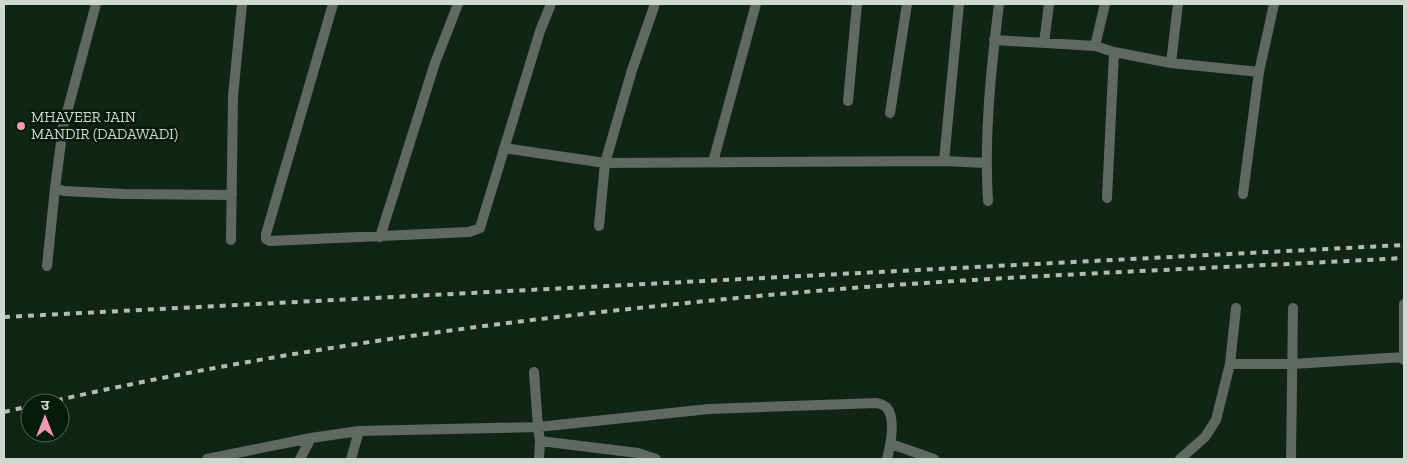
<svg xmlns="http://www.w3.org/2000/svg" width="1408" height="463" viewBox="0 0 1408 463" font-family="'Zilla Slab','Noto Sans Devanagari',serif">
  <style>
    .lines { fill: none; stroke-linecap: round; stroke-linejoin: round }
    .street { stroke: #5f6961; stroke-width: 10 }
    .rail { stroke: #afbdb2; stroke-width: 4; stroke-dasharray: 6 6; stroke-linecap: butt }
    .poi-dot { fill: #f19ab2; stroke: #071b0d; stroke-width: 2 }
    .labels { text-anchor: middle; stroke-width: 5; stroke-linejoin: round; paint-order: stroke }
    .poi-label { font-size: 15px; fill: #cdd9cf; stroke: #071b0d; text-anchor: start }
  </style>
  <rect width="100%" height="100%" fill="#102516"/>
  <g class="lines">
    <path class="street" d="M96 4 63 127 55 188 64 191 124 194 232 195
      M333 4 266 234V239L270 241 469 232 480 228 540 31 551 4
      M994 40 1095 46 1114 52 1171 63 1259 72
      M1044 43 1049 4
      M1095 46 1105 4
      M1171 63 1178 4
      M848 101 857 4
      M890 113 907 4
      M504 148 605 163 944 161 986 163
      M944 161 959 4
      M713 162 756 4
      M1243 194 1259 72 1274 4
      M1107 198 1114 52
      M988 201C984 136 991 69 999 4
      M599 226 605 163 632 70 655 4
      M380 237 435 63 458 4
      M231 240 233 96 242 4
      M47 266 55 188
      M1404 304V360
      M1230 364H1293L1404 357
      M534 372 538 427 709 409 877 403C880 404 885 405 887 408 896 419 890 447 887 459
      M311 438 359 431 538 427 540 441 539 459
      M540 441 638 453 656 459
      M891 444 934 459
      M207 459 311 438 300 459
      M351 459 359 431
      M1180 459 1205 437 1216 420 1230 364 1236 308
      M1291 459 1293 308"/>
    <path class="rail" d="M4 317 1404 245
      M45 403C237 359 432 330 629 309 722 299 816 290 909 284 1074 273 1239 267 1404 258
      M4 412 30 406"/>
  </g>
  <circle class="poi-dot" cx="21" cy="126" r="5"/>
  <g class="labels">
    <g class="poi-label">
      <text x="31" y="122">MHAVEER JAIN<tspan x="31" dy="17">MANDIR (DADAWADI)</tspan></text>
    </g>
  </g>
  <rect width="1408" height="463" fill="none" stroke="#cdd9cf" stroke-width="10"/>
  <g transform="translate(45 418)"><circle r="24" fill="#071b0d" stroke="#56675b"/>
  <path d="M0-4L9 19L0 12L-9 19Z" fill="#f19ab2"/>
  <text y="-8" font-size="14" font-weight="bold" text-anchor="middle" fill="#cdd9cf">उ</text>
  </g>
</svg>
